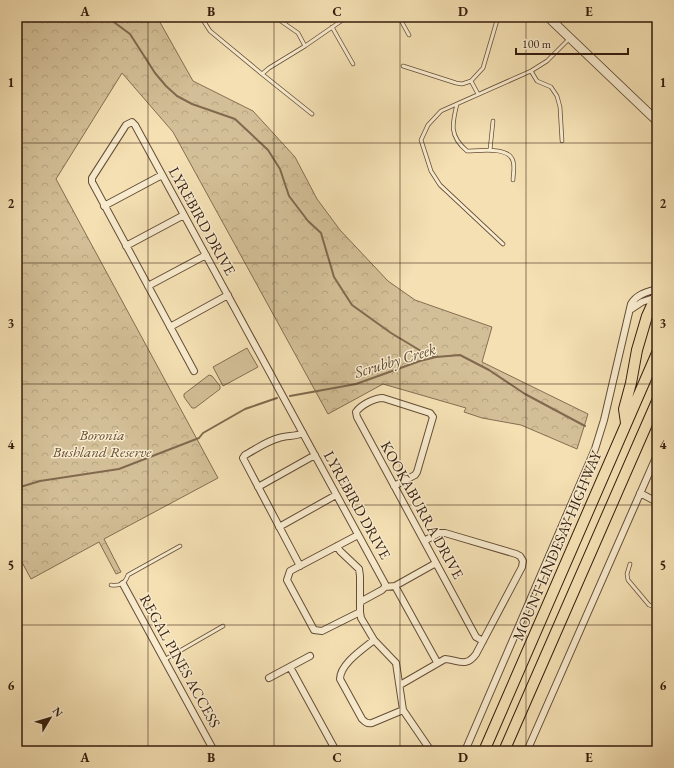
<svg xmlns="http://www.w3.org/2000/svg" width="674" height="768" viewBox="0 0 674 768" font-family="'EB Garamond',serif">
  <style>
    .green { fill: #d3bf97; stroke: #846e52 }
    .forest { fill: url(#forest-crowns); stroke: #846e52 }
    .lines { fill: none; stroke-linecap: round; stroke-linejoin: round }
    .stream { stroke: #80694e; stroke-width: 2 }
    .service-casing { stroke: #644d36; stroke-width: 4.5 }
    .minor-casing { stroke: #644d36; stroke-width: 8 }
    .tertiary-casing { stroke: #644d36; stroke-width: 10 }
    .trunk-casing { stroke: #341c0c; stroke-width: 12 }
    .service { stroke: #f8ebce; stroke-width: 3 }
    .minor { stroke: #f8ebce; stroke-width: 6 }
    .tertiary { stroke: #f8ebce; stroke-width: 8 }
    .trunk { stroke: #f4e0b3; stroke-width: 10 }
    .grid { fill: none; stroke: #341c0c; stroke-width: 1; stroke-opacity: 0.55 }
    .labels { text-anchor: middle; stroke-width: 3; stroke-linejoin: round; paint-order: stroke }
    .street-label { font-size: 15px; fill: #341c0c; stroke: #f8ebce }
    .park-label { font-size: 15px; font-style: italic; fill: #644d36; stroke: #f8ebce }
    .water-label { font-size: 16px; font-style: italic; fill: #604932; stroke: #f8ebce }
    .neatline { fill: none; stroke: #341c0c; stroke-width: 1.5 }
    .grid-label { font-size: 13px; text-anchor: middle; font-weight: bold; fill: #341c0c }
  </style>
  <defs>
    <pattern id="forest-crowns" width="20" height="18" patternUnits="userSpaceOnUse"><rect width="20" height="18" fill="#d3bf97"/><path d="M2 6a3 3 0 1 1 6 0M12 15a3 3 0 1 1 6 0" fill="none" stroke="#b6a481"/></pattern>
  </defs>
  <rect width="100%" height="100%" fill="#f4e0b3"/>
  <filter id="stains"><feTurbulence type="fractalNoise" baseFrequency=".005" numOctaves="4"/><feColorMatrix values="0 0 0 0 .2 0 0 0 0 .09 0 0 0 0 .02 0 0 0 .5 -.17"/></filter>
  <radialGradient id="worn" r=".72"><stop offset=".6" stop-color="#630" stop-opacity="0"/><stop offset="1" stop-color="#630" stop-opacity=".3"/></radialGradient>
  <path class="green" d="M247 348 258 367 223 386 213 367Z
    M209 375 212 376 220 386V389L195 408H192L184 397V394Z"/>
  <path class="forest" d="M17 17H157L193 81 253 111 295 157 317 199 340 230 388 281 415 300 492 327 482 362 588 414 577 449 521 425 482 418 464 412 466 408 383 384 328 414 173 132 122 73 56 179 218 478 104 539 121 572 116 574 99 542 31 579 17 553Z"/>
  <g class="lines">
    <path class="stream" d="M107 17 130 34 155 73 166 86 177 96 192 104 235 119 268 150 280 169 289 196 308 221 321 233 334 277 352 305 391 333 421 351 436 357
      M290 396 356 384 420 361 436 357 460 355 489 370 525 394 585 426
      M17 488 40 481 119 469 199 438 203 433 245 409 277 398"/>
    <g class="service-casing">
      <path id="service" d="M201 17 210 31 262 74
        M275 17 298 33 305 46
        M399 17 409 35
        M332 27 353 64
        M403 66 456 83 462 84 471 81 483 68 498 17
        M531 71 537 81 551 87 557 96 560 107 562 141
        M471 81 478 94
        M457 104C452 124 449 136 467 151 479 151 509 146 513 161 515 167 513 175 513 180
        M312 114 262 74 269 68 305 46 347 17
        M490 150 493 121
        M503 244 440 185 431 171 421 140 428 125 441 111 531 71 547 61 569 39
        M630 564 627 574 628 580 649 605 657 608
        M111 585C120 586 125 584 128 575L180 546
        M164 660 223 626"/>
    </g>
    <g class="minor-casing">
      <path id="minor" d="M104 206 162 175
        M126 246 184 215
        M148 286 206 255
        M630 310 642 302 657 297
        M170 327 228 295
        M194 371 92 182V178L126 125 132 122 135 125 385 584V587
        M394 486 415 475 417 472 433 417 430 413 383 398C374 398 361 405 356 412L357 417 476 637 483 641
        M258 487 315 455
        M640 493 657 502
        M279 527 336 495
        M358 535 290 571 287 580 314 630 322 631 360 612
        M337 546 340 551 359 569 360 576V612L361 618 374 640 396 663 403 710 431 751
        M300 566 243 458 245 455C256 449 267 441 279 438 287 435 295 437 303 433
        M123 584 214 751
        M395 586 437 662
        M360 602 382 590 385 587 395 586 436 563
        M374 640C363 649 340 664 340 679L362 719C365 722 367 724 372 723L403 710
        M290 667 336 751
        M269 678 310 656
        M400 685 445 659C459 660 466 668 476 654L522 567 523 561 520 556 516 554 445 533H439L424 541
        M17 750 18 751
        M465 751 595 449 604 420 631 304C637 294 647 292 657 289
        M527 751 657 455"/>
    </g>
    <g class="tertiary-casing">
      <path id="tertiary" d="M548 17 657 121"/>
    </g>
    <g class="trunk-casing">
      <path id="trunk" d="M626 423 624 409 631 383 637 350 647 316 657 294
        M484 751 657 353
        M504 751 657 401"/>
    </g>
    <use href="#service" class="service"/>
    <use href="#minor" class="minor"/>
    <use href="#tertiary" class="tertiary"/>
    <use href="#trunk" class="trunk"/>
  </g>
  <path class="grid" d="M148 17V751M274 17V751M400 17V751M526 17V751M17 143H657M17 263H657M17 384H657M17 505H657M17 625H657"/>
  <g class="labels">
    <g class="street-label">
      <text transform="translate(202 221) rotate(61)" y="5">LYREBIRD DRIVE</text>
      <text transform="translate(357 505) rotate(61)" y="5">LYREBIRD DRIVE</text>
      <text transform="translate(422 510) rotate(61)" y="5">KOOKABURRA DRIVE</text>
      <text transform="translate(557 546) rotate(-67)" y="5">MOUNT LINDESAY HIGHWAY</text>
      <text transform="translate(180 661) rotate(61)" y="5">REGAL PINES ACCESS</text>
    </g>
    <g class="park-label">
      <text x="102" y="440">Boronia<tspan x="102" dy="17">Bushland Reserve</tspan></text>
    </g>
    <g class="water-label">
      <text transform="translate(395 360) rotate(-17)" y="6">Scrubby Creek</text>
    </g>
  </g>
  <rect width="674" height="768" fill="none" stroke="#f4e0b3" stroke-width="44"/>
  <g transform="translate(50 718) rotate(52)" stroke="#f8ebce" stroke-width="3" paint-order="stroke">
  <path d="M0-3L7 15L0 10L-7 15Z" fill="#341c0c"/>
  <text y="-6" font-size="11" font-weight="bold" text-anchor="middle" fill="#341c0c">N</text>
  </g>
  <path d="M516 48v6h112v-6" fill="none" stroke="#341c0c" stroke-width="2"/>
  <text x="522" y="48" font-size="12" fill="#341c0c" stroke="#f8ebce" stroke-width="3" paint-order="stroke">100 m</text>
  <rect x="22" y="22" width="630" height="724" class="neatline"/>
  <g class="grid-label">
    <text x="85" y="16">A</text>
    <text x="211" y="16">B</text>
    <text x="337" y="16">C</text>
    <text x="463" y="16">D</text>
    <text x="589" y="16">E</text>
    <text x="11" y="87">1</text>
    <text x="663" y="87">1</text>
    <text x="11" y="208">2</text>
    <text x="663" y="208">2</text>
    <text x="11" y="328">3</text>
    <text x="663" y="328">3</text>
    <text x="11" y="449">4</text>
    <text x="663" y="449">4</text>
    <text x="11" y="570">5</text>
    <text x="663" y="570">5</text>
    <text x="11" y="690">6</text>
    <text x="663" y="690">6</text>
    <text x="85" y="762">A</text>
    <text x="211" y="762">B</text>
    <text x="337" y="762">C</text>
    <text x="463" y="762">D</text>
    <text x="589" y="762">E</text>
  </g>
  <rect width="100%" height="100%" filter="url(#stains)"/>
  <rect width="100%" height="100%" fill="url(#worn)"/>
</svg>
